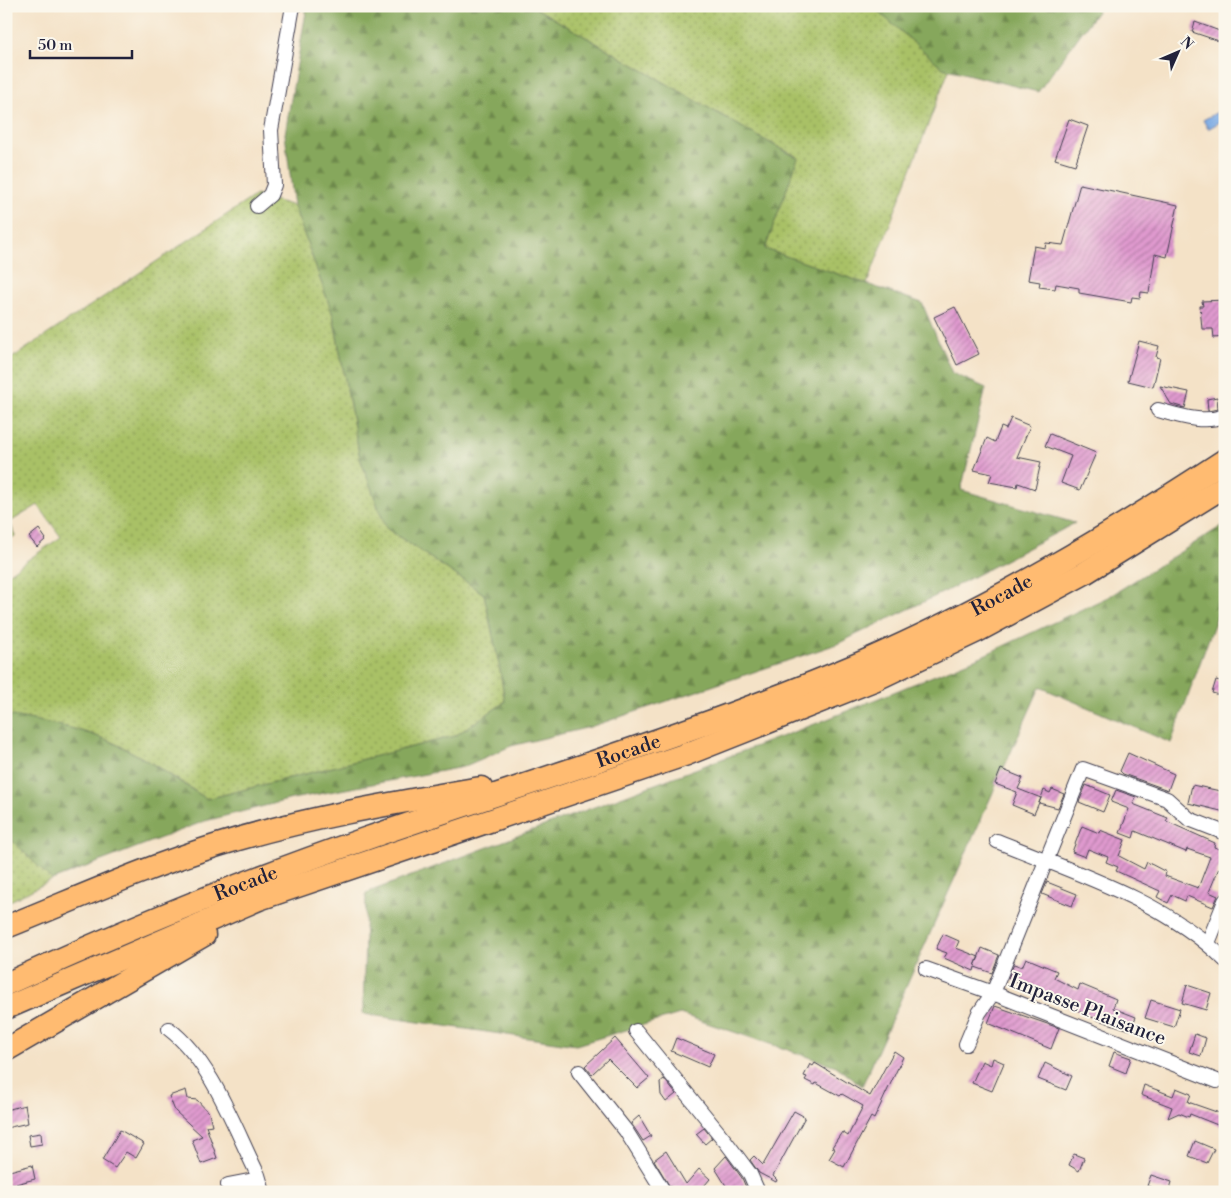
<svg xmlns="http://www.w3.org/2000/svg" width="1231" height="1198" viewBox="0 0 1231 1198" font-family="'Libre Bodoni',serif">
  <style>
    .grass { fill: url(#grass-dots); stroke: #667250 }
    .forest { fill: url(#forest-firs); stroke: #54644b }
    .water { fill: url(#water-ripples); stroke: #4d658f }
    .building { fill: url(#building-hatch) }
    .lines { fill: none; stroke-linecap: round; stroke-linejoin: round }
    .minor-casing { stroke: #423f50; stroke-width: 16 }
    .trunk-casing { stroke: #423f50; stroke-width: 25 }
    .minor { stroke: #fff; stroke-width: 14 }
    .trunk { stroke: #ffbb71; stroke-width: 22 }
    .labels { text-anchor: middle; stroke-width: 4; stroke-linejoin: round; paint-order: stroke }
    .street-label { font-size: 20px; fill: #22223b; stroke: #fbf7ec }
  </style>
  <defs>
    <pattern id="grass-dots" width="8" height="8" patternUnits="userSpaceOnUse" patternTransform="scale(1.25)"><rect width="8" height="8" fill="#a9c166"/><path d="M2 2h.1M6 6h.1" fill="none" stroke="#899c55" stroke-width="1.8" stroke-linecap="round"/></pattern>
    <pattern id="forest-firs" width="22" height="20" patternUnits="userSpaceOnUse" patternTransform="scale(1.25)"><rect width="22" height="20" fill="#86a75b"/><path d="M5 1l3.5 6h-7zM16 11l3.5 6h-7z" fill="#6d884c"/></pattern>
    <pattern id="water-ripples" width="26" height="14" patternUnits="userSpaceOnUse" patternTransform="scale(1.25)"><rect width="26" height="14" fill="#78a8e3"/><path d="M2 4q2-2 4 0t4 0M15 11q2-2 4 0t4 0" fill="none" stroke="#6288b9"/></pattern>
    <pattern id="building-hatch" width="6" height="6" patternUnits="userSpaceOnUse" patternTransform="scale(1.25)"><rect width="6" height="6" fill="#e09acf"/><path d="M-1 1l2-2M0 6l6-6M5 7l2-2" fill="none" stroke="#b57da9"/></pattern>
  </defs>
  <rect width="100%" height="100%" fill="#fbf7ec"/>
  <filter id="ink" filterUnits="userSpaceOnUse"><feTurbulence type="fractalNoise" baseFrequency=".02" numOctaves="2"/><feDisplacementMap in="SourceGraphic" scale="10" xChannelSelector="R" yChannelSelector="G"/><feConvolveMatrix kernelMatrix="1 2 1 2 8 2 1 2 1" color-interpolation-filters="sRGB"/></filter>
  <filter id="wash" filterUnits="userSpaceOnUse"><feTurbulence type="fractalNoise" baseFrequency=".0096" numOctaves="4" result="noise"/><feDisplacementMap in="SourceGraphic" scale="20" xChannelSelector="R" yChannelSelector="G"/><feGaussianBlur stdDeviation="1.12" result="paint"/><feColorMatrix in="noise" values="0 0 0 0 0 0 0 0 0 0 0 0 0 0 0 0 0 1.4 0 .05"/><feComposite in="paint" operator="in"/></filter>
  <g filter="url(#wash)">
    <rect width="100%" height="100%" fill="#f4e2c7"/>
    <path class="grass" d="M532 6H872L943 68 949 70 867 284 765 249 798 157 759 137Z
      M256 195 294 206 333 315 360 458 386 528 484 594 499 664 505 702 455 736 207 799C178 780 149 760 118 745 83 728 44 722 6 715V575L61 537 38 505 10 522 15 536 6 541V362Z
      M6 834 52 880 6 903Z"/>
    <path class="forest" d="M307 6H532L759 137 798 158 765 249 922 303 952 373 986 388 961 490 1075 523 948 590 837 644 590 727 511 746 463 767 292 799 205 821 52 880 6 834V715C44 722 83 728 118 745 149 760 178 781 207 799L455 736 505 702 499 664 484 594 386 528 360 458 333 315 294 206 285 134Z
      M872 6H1101L1038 92 943 68Z
      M1222 526 1225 527V594L1171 743 1040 687 862 1086 836 1066 680 1014 576 1045 363 1014 366 893 820 722 982 656 1110 596Z"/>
    <path class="water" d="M1223 109 1225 119 1208 129 1203 120Z"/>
    <g id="blocks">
      <path class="building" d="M1195 22 1225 33V43L1192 32Z
        M1069 119 1088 126 1075 165 1055 159Z
        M1080 184 1178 205 1167 257 1155 254 1149 293 1141 292 1140 298 1132 297 1131 302 1079 293V288L1056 284 1055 289 1039 287 1040 282 1028 280 1034 246 1045 248 1046 243 1063 245Z
        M1225 300V337L1214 338 1213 329H1202L1200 306H1203L1202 301Z
        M955 307 979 354 957 365 934 317Z
        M1139 341 1159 346 1156 357 1160 358 1153 387 1128 381Z
        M1160 386 1189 392 1185 408 1171 404Z
        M1217 397 1218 409 1208 411 1207 399Z
        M1011 418 1030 426 1017 457 1041 462 1035 489 1018 483 1017 487 989 482 992 474 974 470 987 438 995 442 1001 427 1006 429Z
        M1050 434 1096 453 1080 490 1061 483 1071 456 1045 446Z
        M39 529 46 539 37 547 29 537Z
        M1216 680 1225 682 1223 696 1212 693Z
        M1128 753 1174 774 1168 790 1123 774 1120 771Z
        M1001 769 1023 778 1018 789 1041 798 1034 814 1012 805 1017 792 995 784Z
        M1086 785 1110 795 1103 812 1079 802Z
        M1192 785 1225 792V812L1188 803Z
        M1052 789 1064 794 1058 808 1039 803 1044 790 1050 793Z
        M1116 790 1136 797 1133 804 1168 818 1166 821 1215 843 1214 847 1225 851V870L1219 868 1209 892 1218 896 1213 907 1187 896 1185 901 1172 895 1168 903 1157 897 1160 891 1116 871 1118 867 1106 862 1108 857 1088 849 1085 857 1072 852 1082 826 1099 833 1100 830 1125 840 1119 856 1144 869 1147 862 1166 872 1165 876 1198 888 1210 857 1187 849 1186 852 1135 831 1133 838 1120 833 1129 809 1111 802Z
        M1047 882 1077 894 1072 906 1042 894Z
        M943 934 959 941 956 948 979 957 975 966 982 948 999 955 992 973 975 967 974 971 944 958 947 953 936 949Z
        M1026 958 1057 971 1054 978 1078 990 1080 984 1116 999 1113 1008 1136 1017 1130 1030 1098 1020 1008 978 1014 964 1022 967Z
        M1187 985 1211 993 1206 1010 1182 1003Z
        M1151 1000 1180 1009 1174 1027 1145 1018Z
        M995 1006 1059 1028 1051 1049 988 1023Z
        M1195 1034 1206 1038 1201 1056 1189 1052Z
        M615 1038 649 1078 637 1088 608 1059 592 1074 585 1066Z
        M676 1038 714 1054 708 1067 671 1051Z
        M894 1051 903 1057 874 1119 871 1117 844 1167 829 1159 835 1149 832 1147 842 1132 848 1136 863 1106 842 1094 840 1096 816 1083 815 1085 805 1080 807 1077 804 1076 810 1064 813 1066 815 1063 870 1096Z
        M1114 1052 1131 1058 1126 1073 1109 1066Z
        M993 1058 1004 1063 992 1091 972 1083 982 1061 991 1065Z
        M1045 1063 1072 1076 1066 1090 1038 1079Z
        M664 1079 676 1094 666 1102 661 1095 660 1082Z
        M1144 1085 1173 1096 1176 1088 1191 1094 1188 1102 1225 1115V1128L1190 1114 1189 1117 1179 1113 1168 1118 1172 1107 1141 1095Z
        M186 1090 188 1099 197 1100 209 1113 212 1125 206 1126 217 1158 201 1164 192 1140 202 1136 175 1111 169 1096Z
        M25 1105 28 1123 6 1128V1110Z
        M794 1111 805 1117 773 1176 777 1180 776 1182 759 1173 750 1160 754 1156 763 1165Z
        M639 1116 651 1136 643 1141 631 1123Z
        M704 1128 712 1138 705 1144 696 1134Z
        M120 1130 144 1144 136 1158 126 1152 115 1168 102 1160Z
        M41 1133 42 1144 30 1146 28 1135Z
        M1195 1141 1214 1149 1207 1163 1189 1156Z
        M666 1151 686 1184 699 1169 710 1179 699 1192H673L654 1160Z
        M1074 1154 1084 1158 1079 1171 1069 1165Z
        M726 1156 742 1178 748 1192H730L715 1168Z
        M32 1165 35 1179 8 1186 6 1172Z
        M1151 1175 1172 1182 1169 1192 1147 1186Z"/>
    </g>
  </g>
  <g filter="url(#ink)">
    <use href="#blocks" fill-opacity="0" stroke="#423f50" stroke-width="1"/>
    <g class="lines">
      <g class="minor-casing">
        <path id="minor" d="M257 206 270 195 274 185 271 130 293 6
          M1158 410C1180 416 1202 424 1225 416
          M997 841C1073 872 1166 901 1225 960
          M1208 943 1225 901
          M926 969 993 993 979 1013 966 1044
          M169 1029C212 1062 234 1127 258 1175L263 1192
          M636 1031 726 1142 750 1174 758 1192
          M579 1072 626 1131 664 1192
          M1217 1081 993 993 1083 769 1167 799 1189 819 1225 833
          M228 1185 259 1179"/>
      </g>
      <g class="trunk-casing">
        <g id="trunk">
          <path d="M6 927C76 899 146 867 218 845 304 818 393 803 481 788"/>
          <path id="s1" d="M6 984C124 930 243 881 365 839 532 781 701 731 863 662 990 607 1109 536 1225 460"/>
          <path d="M6 1008 259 899 687 754 874 680 977 631 1083 574 1225 486"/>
          <path d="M6 1050 204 935"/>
        </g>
      </g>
      <use href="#minor" class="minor"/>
      <use href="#trunk" class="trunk"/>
    </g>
  </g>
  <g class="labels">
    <g class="street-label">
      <text dy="7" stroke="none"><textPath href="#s1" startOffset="1070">Rocade</textPath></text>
      <text dy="7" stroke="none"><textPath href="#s1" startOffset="665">Rocade</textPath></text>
      <text dy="7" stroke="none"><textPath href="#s1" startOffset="260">Rocade</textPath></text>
      <text transform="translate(1088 1009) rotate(21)" y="7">Impasse Plaisance</text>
    </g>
  </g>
  <rect width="1231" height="1198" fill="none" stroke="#fbf7ec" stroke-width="25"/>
  <g transform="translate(1178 52) rotate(45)" stroke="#fbf7ec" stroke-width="4" paint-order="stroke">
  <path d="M0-4L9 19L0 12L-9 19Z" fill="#22223b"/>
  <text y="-8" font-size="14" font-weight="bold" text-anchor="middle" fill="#22223b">N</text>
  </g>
  <path d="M30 50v8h102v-8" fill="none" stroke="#22223b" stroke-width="2.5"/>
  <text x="38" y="50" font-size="15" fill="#22223b" stroke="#fbf7ec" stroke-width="4" paint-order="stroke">50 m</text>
</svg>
